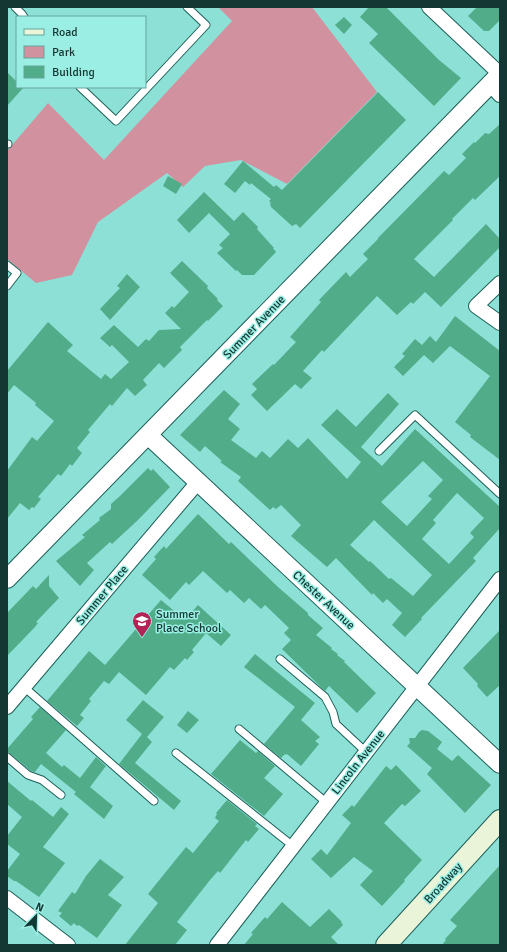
<svg xmlns="http://www.w3.org/2000/svg" width="507" height="952" viewBox="0 0 507 952" font-family="Signika,sans-serif">
  <style>
    .green { fill: #d1919e }
    .building { fill: #51ac89; fill-rule: evenodd }
    .lines { fill: none; stroke-linecap: round; stroke-linejoin: round }
    .service-casing { stroke: #1c5f58; stroke-width: 9 }
    .minor-casing { stroke: #1c5f58; stroke-width: 16 }
    .tertiary-casing { stroke: #1c5f58; stroke-width: 20 }
    .secondary-casing { stroke: #1c5f58; stroke-width: 22 }
    .service { stroke: #fff; stroke-width: 7 }
    .minor { stroke: #fff; stroke-width: 14 }
    .tertiary { stroke: #fff; stroke-width: 18 }
    .secondary { stroke: #e9f4d8; stroke-width: 20 }
    .labels { text-anchor: middle; stroke-width: 3; stroke-linejoin: round; paint-order: stroke }
    .street-label { font-size: 12px; fill: #143733; stroke: #9aeee3 }
    .poi-label { font-size: 12px; fill: #143733; stroke: #9aeee3; text-anchor: start }
  </style>
  <rect width="100%" height="100%" fill="#8de0d6"/>
  <path class="green" d="M218 7H312L377 92 287 184 241 160 205 166 183 187 167 173 98 222 72 275 36 283 7 259V151L48 103 104 160 232 21Z"/>
  <path class="building" d="M369 7H386L439 60 461 78 434 106 369 43 378 34 360 17Z
    M477 7H500V20L489 31H484L468 16Z
    M344 17 352 25 344 34 335 25Z
    M7 72 17 82V87L23 88 7 106Z
    M378 92 406 120 300 228 296 224 292 226 271 207 270 204 271 203 269 201 271 199 251 183 250 185 245 181 235 193 224 184 243 161 274 187 276 185 282 190Z
    M500 124V176L475 200 473 198 452 219 453 220 414 259 434 277 486 224 500 239V247L441 307 425 292 413 304 411 302 397 315 377 296 324 352 322 350 303 371 312 378 301 389 295 384 267 411 251 395 257 389 252 384 273 364 274 365 296 342 290 337 321 302 319 300 346 272 350 277 368 259 363 254 378 239V238L444 171 449 175 466 158 462 154 474 142 475 143 485 133 489 134Z
    M168 176 182 184 176 194 163 186Z
    M204 192 234 221 243 212 258 227 257 229 274 248H273L276 252 254 275H242L237 270 236 271 217 253 223 248 219 245 230 234 209 213 189 233 177 220Z
    M182 261 208 286 207 288 218 299 217 300 223 306 208 321 207 320 180 347 182 350 164 368 159 363 143 380 147 385 135 396 127 388 112 406 110 404 88 430 90 432 77 448 82 453 72 466 70 464 61 476 58 474 38 497 41 499 34 508 32 507 29 510 20 503 7 519V471L32 437 37 441 54 421 35 405 36 403 14 385 7 394V371L48 322 73 345 67 351 101 379 105 374 111 379 129 362 112 345 110 347 100 338 114 325 138 347 146 339 149 341 159 330 181 329 165 313 172 306 174 308 189 292 170 273Z
    M127 274 140 287 110 320 100 309 120 288 117 286Z
    M455 316 500 351V460L470 437 471 435 455 422 490 376 450 346 433 363 424 355 403 376 394 367 405 356 402 354 415 339 422 345 430 336 436 342Z
    M224 390 240 404 228 419 240 429 231 440 256 458 262 451 270 458 288 439 298 448 308 438 347 479 361 462 321 425 337 409 356 427 388 393 399 404 361 447 382 466 415 429 500 507V528L473 558 476 561 421 618 422 619 405 637 392 625 402 613 387 599 383 603 373 593 372 595 336 558 327 567 291 536 301 525 281 505 276 509 273 507 270 510 238 481 241 477 220 462 222 461 205 446 200 452 180 435ZM423 461 443 480 428 496 432 499 407 526 381 502ZM457 493 484 518 470 533 474 537 449 564 422 539 436 523 433 520ZM374 520 432 575 413 596 391 578 389 579 370 561 369 562 350 545Z
    M148 468 151 471 153 469 170 487 138 520 112 544 110 542 87 563 94 570 80 586 56 561 85 537 82 535 100 520 99 518 111 509V504L120 496Z
    M198 514 229 544 231 542 278 587 308 613V615L323 628 316 635 332 648 331 649 338 654 337 655 345 661 344 662 376 693 357 713 329 686 325 691 282 649 291 640 284 633 289 628 265 605 261 609 249 598 244 603 230 590 227 593 203 571 189 585 186 582 170 600 142 575 156 559 154 557 164 546 166 549Z
    M49 575V586L59 598 36 622 38 623 35 627 7 656V613L33 586 36 589Z
    M161 600 185 620 198 605 231 635 221 646 206 633 192 650 194 652 187 660 185 658 174 670 170 667 146 695 119 672 109 684 104 681 89 699 91 701 80 715 84 718 77 726 47 701 89 651 105 665Z
    M500 630V685L487 697 477 686 478 684 463 668Z
    M255 654 315 703 301 720 320 737 315 741 319 744 301 766 287 754 286 755 285 754 281 758 264 744 295 707 244 667Z
    M143 700 164 717 147 737 152 742 135 763 181 801 174 810 119 764 142 734 126 720Z
    M40 707 66 730 46 753 62 767 64 765 80 778 96 757 106 766 90 787 113 806 104 819 74 794 76 792 41 764 35 772 31 771 7 751V749L33 719 31 717Z
    M188 711 199 720 187 733 177 725Z
    M422 730 428 731 442 742 437 749 452 761 458 755 491 785 465 813 427 774 432 768 407 746 410 743 409 738H415L419 732Z
    M240 740 256 753 258 751 275 766 264 778 283 794 264 816 211 774Z
    M396 765 421 791 405 806 402 804 384 823 422 860 404 880 405 881 382 906 360 885 373 871 354 857 331 878 311 859 321 849 327 855 351 823 342 815 352 805 354 807 386 766 391 770Z
    M7 781 31 801 32 800 53 817 61 807 69 814 43 847 65 863 39 897 16 881H14L7 876V871L20 854 7 844V836L22 817 7 804Z
    M227 800 257 824 255 826 259 829 248 842 246 840 220 873 218 871 210 880 177 922 187 930 175 945H125L158 903 148 894 186 847 193 853 219 821 215 818 217 814 216 813Z
    M100 859 124 877 108 895 122 905 97 938 79 925 77 926 74 923 71 926 59 916 62 913 58 911 72 892 75 894 86 876Z
    M500 865V945H442L446 940 445 939 457 926 450 920Z
    M282 902 310 927 329 909 342 922H341L343 925 331 937 339 945H244L253 934 251 933 265 917 267 919Z"/>
  <g class="lines">
    <g class="service-casing">
      <path id="service" d="M15 7 22 14 24 17
        M80 87 116 121 206 25 187 7
        M7 144H8
        M7 265 17 273 7 286
        M379 451 415 415 500 494
        M280 659 325 697 333 712 336 724 366 752
        M24 687 154 801
        M239 729 327 803
        M176 753 293 846
        M7 757 28 775 42 780 61 795"/>
    </g>
    <g class="minor-casing">
      <path id="minor" d="M429 7 500 74
        M490 84 500 95
        M500 283 476 306 500 323
        M7 707 198 482
        M7 898 68 945
        M217 945 500 579"/>
    </g>
    <g class="tertiary-casing">
      <path id="tertiary" d="M148 435 500 764
        M7 579 500 74"/>
    </g>
    <g class="secondary-casing">
      <path id="secondary" d="M386 945 500 820"/>
    </g>
    <use href="#service" class="service"/>
    <use href="#minor" class="minor"/>
    <use href="#tertiary" class="tertiary"/>
    <use href="#secondary" class="secondary"/>
  </g>
  <defs>
    <g id="school-pin" transform="scale(1)"><path d="M0 17L-7.5 6A9.5 9.5 0 1 1 7.5 6Z" fill="#b22356" stroke="#9aeee3"/><path d="M0-5L7-2L0 1L-7-2ZM-4 1L0 2.5L4 1V4Q0 6-4 4Z" fill="#fff"/></g>
  </defs>
  <g fill-rule="evenodd">
    <use href="#school-pin" x="142" y="621"/>
  </g>
  <g class="labels">
    <g class="street-label">
      <text transform="translate(254 327) rotate(-46)" y="4">Summer Avenue</text>
      <text transform="translate(102 595) rotate(-50)" y="4">Summer Place</text>
      <text transform="translate(324 600) rotate(43)" y="4">Chester Avenue</text>
      <text transform="translate(358 762) rotate(-52)" y="4">Lincoln Avenue</text>
      <text transform="translate(443 883) rotate(-48)" y="4">Broadway</text>
    </g>
    <g class="poi-label">
      <text x="156" y="618">Summer<tspan x="156" dy="14">Place School</tspan></text>
    </g>
  </g>
  <rect width="507" height="952" fill="none" stroke="#143733" stroke-width="16"/>
  <rect x="16" y="16" width="130" height="72" fill="#9aeee3" stroke="#64a59d"/>
  <rect x="24" y="29" width="20" height="6" fill="#e9f4d8" stroke="#64a59d"/>
  <text x="52" y="36" font-size="12" fill="#143733">Road</text>
  <rect x="24" y="46" width="20" height="12" fill="#d1919e" stroke="#64a59d"/>
  <text x="52" y="56" font-size="12" fill="#143733">Park</text>
  <rect x="24" y="66" width="20" height="12" fill="#51ac89" stroke="#64a59d"/>
  <text x="52" y="76" font-size="12" fill="#143733">Building</text>
  <g transform="translate(36 916) rotate(23)" stroke="#9aeee3" stroke-width="3" paint-order="stroke">
  <path d="M0-3L7 15L0 10L-7 15Z" fill="#143733"/>
  <text y="-6" font-size="11" font-weight="bold" text-anchor="middle" fill="#143733">N</text>
  </g>
</svg>
